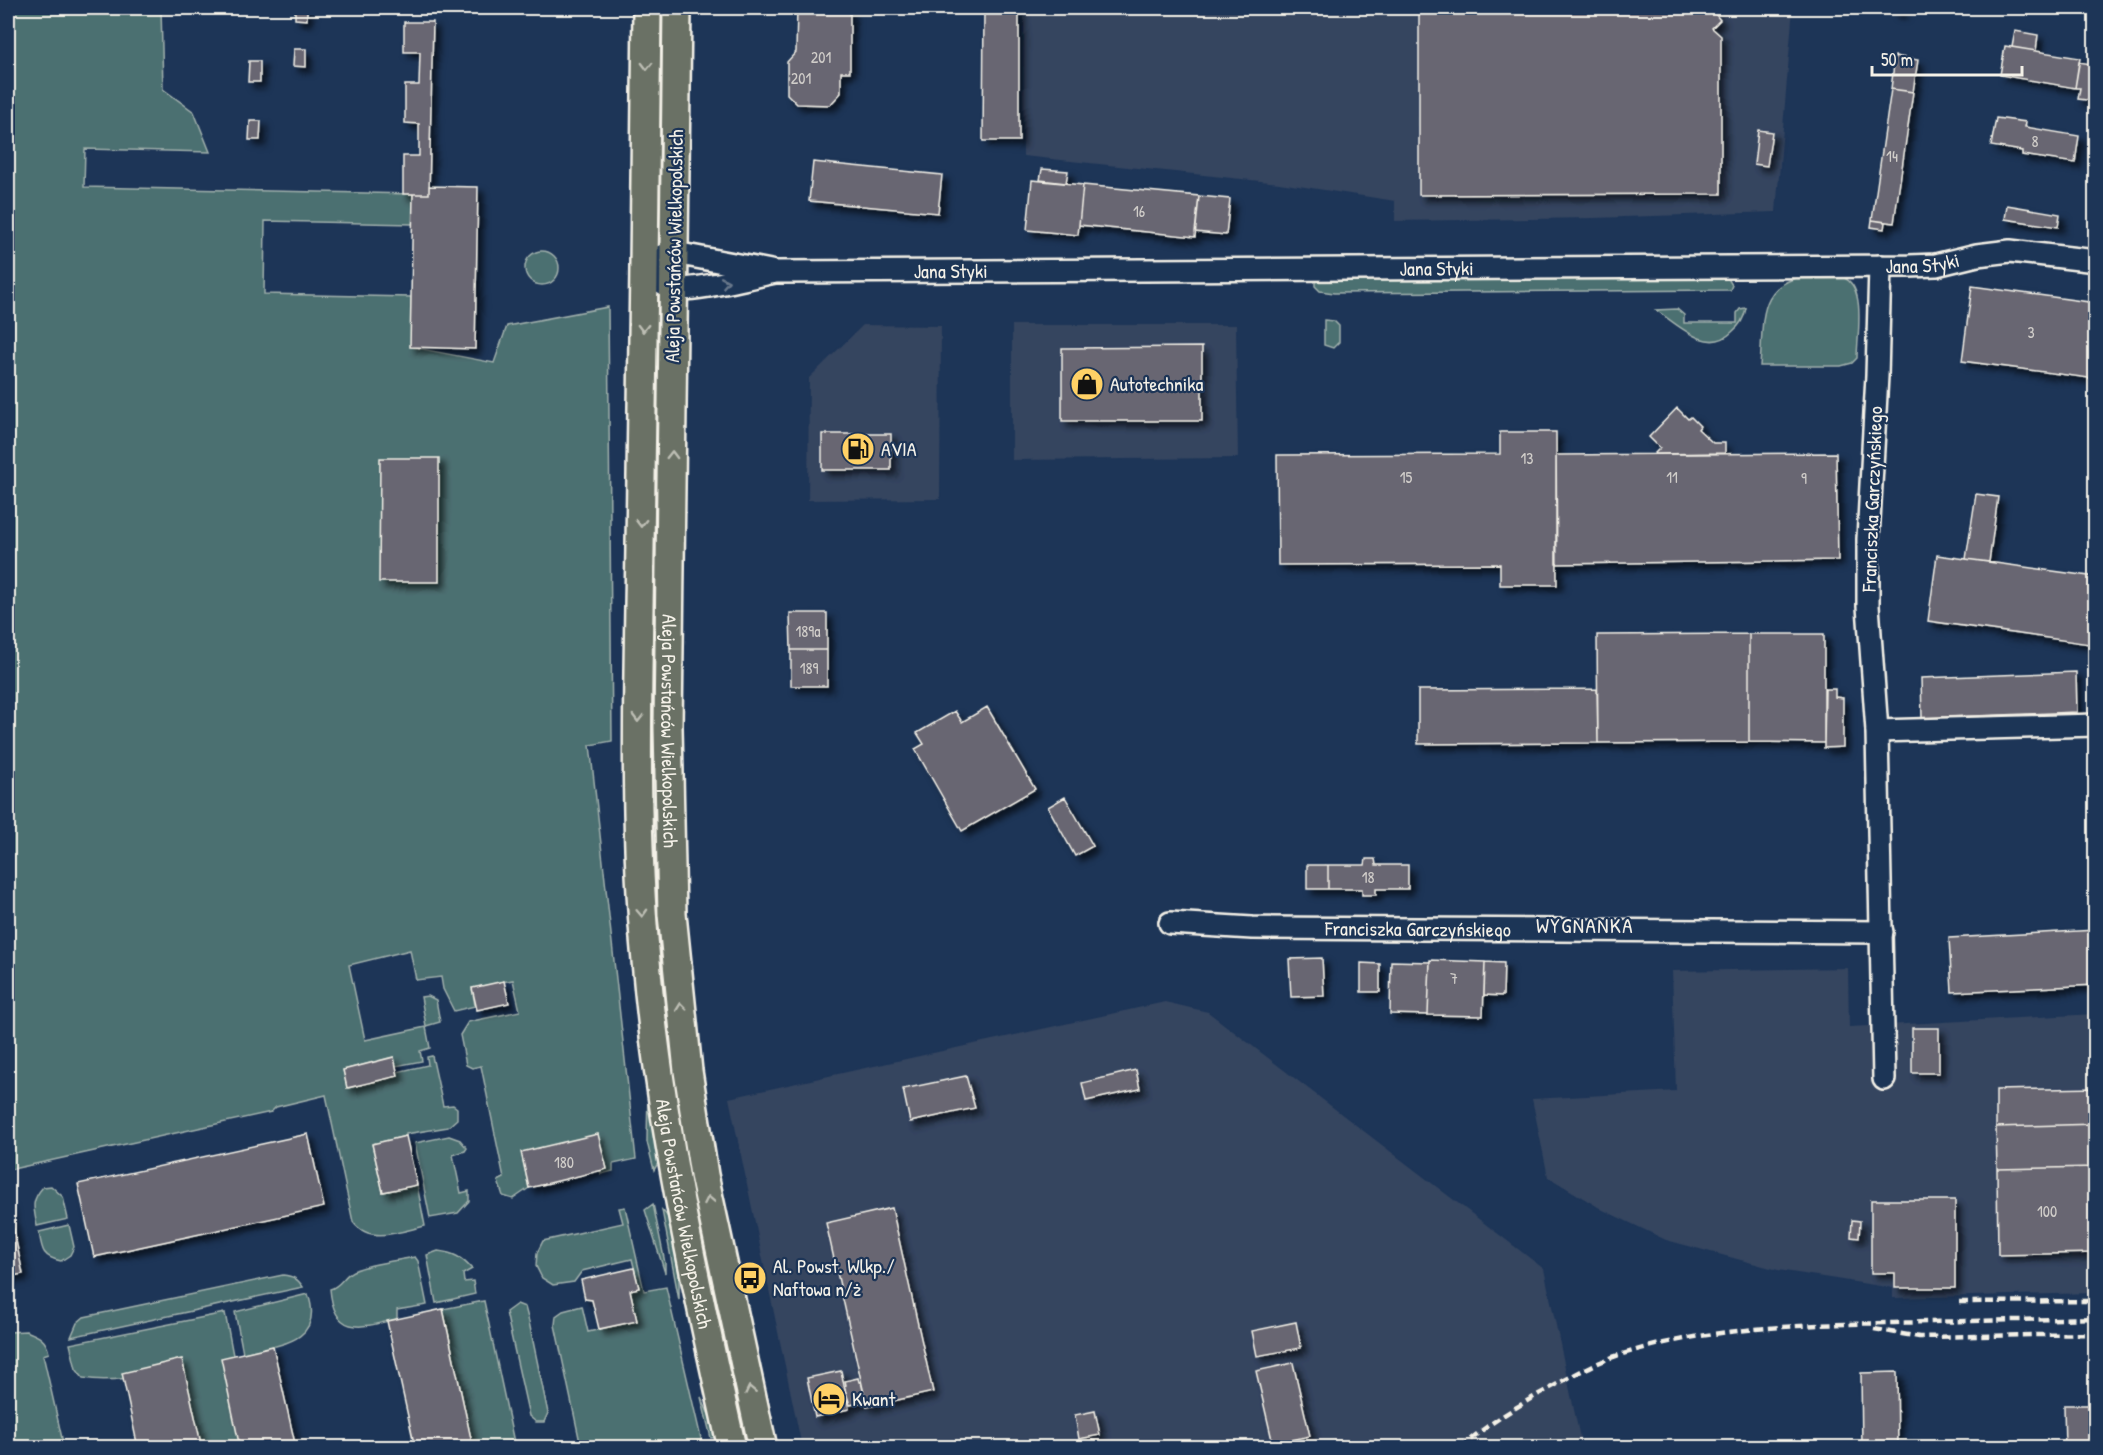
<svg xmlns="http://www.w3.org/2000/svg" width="2103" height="1455" viewBox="0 0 2103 1455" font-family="'Patrick Hand',sans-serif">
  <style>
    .built { fill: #34445f }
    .green { fill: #4c6f71; stroke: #a0b0ac; stroke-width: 1.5 }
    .building { fill: #686672; stroke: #f4f1e8; stroke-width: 1.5; filter: url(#shadow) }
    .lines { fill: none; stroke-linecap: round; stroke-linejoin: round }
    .minor-casing { stroke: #f4f1e8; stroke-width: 26 }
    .major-casing { stroke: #f4f1e8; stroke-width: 32 }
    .minor { stroke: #1d3557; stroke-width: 21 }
    .major { stroke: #6a7165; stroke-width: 27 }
    .rail { stroke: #f4f1e8; stroke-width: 4.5; stroke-dasharray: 9 4.5; stroke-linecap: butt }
    .oneway { stroke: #bdbeb4 }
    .oneway2 { stroke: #68778a }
    .labels { text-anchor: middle; stroke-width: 4.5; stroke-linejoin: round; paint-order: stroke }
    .number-label { font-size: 16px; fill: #d1ceca }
    .street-label { font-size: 20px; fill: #f4f1e8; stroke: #1d3557 }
    .poi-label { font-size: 20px; fill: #f4f1e8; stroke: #1d3557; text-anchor: start }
    .neighbourhood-label { font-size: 21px; letter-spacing: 1.5px; fill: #f4f1e8; stroke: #1d3557 }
  </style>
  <defs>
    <filter id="shadow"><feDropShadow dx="5.5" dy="5.5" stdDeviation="3" flood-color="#0009"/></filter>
  </defs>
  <rect width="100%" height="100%" fill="#1d3557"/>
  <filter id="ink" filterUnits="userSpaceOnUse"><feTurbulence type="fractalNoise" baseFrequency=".0167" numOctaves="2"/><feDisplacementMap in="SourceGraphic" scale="12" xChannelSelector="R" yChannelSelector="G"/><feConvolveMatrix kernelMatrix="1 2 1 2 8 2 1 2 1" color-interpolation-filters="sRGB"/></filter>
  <g filter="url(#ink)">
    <path class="built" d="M1024 8H1793L1776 212 1594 218 1395 221V201L1279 183 1023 156Z
      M863 325 941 326 940 499 808 500 809 378Z
      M1012 325H1236L1238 458 1012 460Z
      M1848 968 1849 1027 2095 1014V1293L1893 1298V1288L1778 1270 1666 1240 1603 1210 1548 1177 1532 1099 1676 1091 1672 971Z
      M1165 1002 1208 1012 1544 1269 1582 1447H802L729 1098Z"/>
    <path class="green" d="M8 8H161L163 89 194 112 210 152 85 149 84 187 413 194V224L265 221 264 294 411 297V347L494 363 507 326 608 307 612 741 590 745 636 1159 613 1164V1171L601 1174 593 1139 522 1155 529 1188 513 1199 503 1196 498 1181 504 1178 481 1066 472 1068 466 1065 460 1035 468 1022 520 1011 513 980 472 988 475 1006 454 1011 443 989 441 977 416 980 410 950 349 965 365 1040 426 1027 430 1048 420 1051 422 1061 396 1066 393 1057 343 1070 348 1088 398 1076 397 1072 428 1065 427 1057 432 1056 443 1106 453 1105 457 1108V1119L448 1127 406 1134V1136L372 1144 383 1192 417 1185 425 1226C402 1231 370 1245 353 1222L326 1095 276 1107 271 1112 8 1170Z
      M525 268a17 17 0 1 1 34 0a17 17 0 1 1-34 0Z
      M1814 275C1823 276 1838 274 1846 279 1866 290 1857 338 1857 358L1852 363 1841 366H1760C1764 320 1755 280 1814 275Z
      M1723 276 1729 280 1732 285 1730 290 1334 293 1320 291 1315 286V282L1321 279Z
      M658 308H661L690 1153 682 1155C677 1126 671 1096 667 1066 641 815 653 562 656 311Z
      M1746 308C1744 319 1740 325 1732 332 1708 356 1677 324 1656 310L1677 309 1684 315V323H1737V313L1740 309Z
      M1324 320 1334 321 1339 326V342L1333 348 1324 345Z
      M428 996 436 1000 440 1022 426 1026 421 997Z
      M648 1086 660 1151 659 1161 654 1170 647 1142Z
      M449 1136 460 1140 467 1148 465 1151 453 1155 461 1193 469 1191V1201L458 1213 430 1218 415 1143Z
      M51 1186 63 1197 68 1219 37 1226C34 1208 30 1202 43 1187Z
      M694 1198 698 1200 748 1431 741 1433 691 1202Z
      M653 1204 665 1263V1273L645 1210Z
      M625 1207 644 1291 666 1287 703 1447H581L555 1325 556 1316 563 1311 582 1306 588 1332 637 1321 630 1290 639 1287 632 1259 582 1271 574 1282 553 1285 542 1278 536 1266 537 1253 543 1241 623 1223 619 1208Z
      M662 1210C681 1227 679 1275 679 1300Z
      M69 1225 74 1247 70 1255 61 1261C42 1257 42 1250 39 1232Z
      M438 1251C454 1253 461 1257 472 1269L463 1274 464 1282 473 1281 475 1294 436 1303 427 1255Z
      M415 1257 418 1261 427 1305 397 1310V1319C361 1328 334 1337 330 1289 341 1286 343 1276 353 1271 372 1263 395 1261 415 1257Z
      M283 1275C293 1276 298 1279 303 1287L71 1337 77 1323 84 1317Z
      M308 1294C325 1343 278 1345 243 1353L235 1312Z
      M484 1301 515 1447H473L443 1309Z
      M517 1304 525 1307 529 1322 548 1413 544 1422H536L529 1416 506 1312Z
      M225 1313 233 1355 240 1447H196L179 1366C147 1374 116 1384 83 1378L76 1369 70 1344Z
      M26 1331C39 1336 46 1339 49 1353L43 1355 64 1447H8V1332Z
      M701 1397 719 1437 711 1438Z"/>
    <path class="building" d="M295 8H307V20L295 19Z
      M797 8H850V72H841V93L830 105 797 104 787 94V62L796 52Z
      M984 8H1019V141H983Z
      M1419 8H1714L1712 10 1720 20 1712 28 1721 36V194L1419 195Z
      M1894 8H1901V13L1893 12Z
      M404 22H433L429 194H403V156H419V124L405 123V85H419L420 52H404Z
      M2015 31 2038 35 2036 51 2012 47Z
      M2005 46 2080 58 2075 88 2000 75Z
      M294 49H306V67L293 66Z
      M1895 56 1918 60 1913 92 1891 89Z
      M2092 58H2096V101L2078 99 2080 88H2075L2079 62 2091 64Z
      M249 61H260V82H248Z
      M1891 89 1913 92 1894 223 1872 220Z
      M1996 118 2026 122 2025 127 2079 136 2075 163 2022 155V151L1991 146Z
      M250 121H261L260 140H249Z
      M1758 130 1772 132 1767 166 1754 164Z
      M813 162 942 175 938 213 809 201Z
      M1042 169 1068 171 1066 183 1040 180Z
      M1032 180 1083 185 1078 235 1027 230Z
      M1083 185 1199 196 1195 237 1079 225Z
      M429 186 478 187 475 349 410 347 413 194H429Z
      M1199 196 1230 199 1226 235 1195 232Z
      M2007 205 2060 214 2058 227 2005 219Z
      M1872 220 1885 222 1884 229 1871 227Z
      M1972 286 2096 303V379L1962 361Z
      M1202 347V421H1062V348Z
      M1677 408 1688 419 1691 417 1700 426 1698 429 1713 443H1725V453L1654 454 1660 448 1649 437Z
      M1500 432H1556L1557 585H1500V564L1278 565 1277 455 1500 454Z
      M822 434H891V470H822Z
      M1836 453 1838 560 1556 564V455Z
      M380 458H439V582H379Z
      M1976 494 1998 497 1989 562 1966 559Z
      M1937 555 2096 577V645L1928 621Z
      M790 613H827V650H791Z
      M1749 634H1824V743L1749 742Z
      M1749 634V742L1598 743 1597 635Z
      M791 650H827V686H791Z
      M2076 672 2077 712 1922 718 1921 678Z
      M1597 689 1598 743 1418 744V690Z
      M1825 689H1835V697L1843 698V747L1824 748Z
      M987 707 1035 789 962 831 915 749 924 744 917 733 955 711 962 722Z
      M1065 797 1093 846 1075 856 1048 807Z
      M1366 859H1375L1376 865H1408V889H1376V895H1362V889H1328V865H1365Z
      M1307 865H1328V889H1307Z
      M2096 930V985L1952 992 1949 938Z
      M1322 958 1324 996 1291 997 1289 959Z
      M1430 960 1485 962 1483 1016 1428 1015Z
      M1391 961 1430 962 1428 1015 1390 1014Z
      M1485 962 1504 963 1503 996 1484 995Z
      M1361 963 1380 964V992H1361Z
      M504 981 509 1003 477 1010 472 988Z
      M1912 1028H1939V1073H1912Z
      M394 1057 398 1076 347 1088 343 1070Z
      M1136 1070 1140 1089 1086 1101 1082 1083Z
      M966 1076 975 1108 910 1122 903 1089Z
      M2096 1088V1124L1996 1127V1090Z
      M2096 1124V1167L1997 1169 1996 1127Z
      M308 1134 324 1207 94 1257 78 1184Z
      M598 1134 607 1169 529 1188 521 1152Z
      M406 1136 417 1185 383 1192 372 1144Z
      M2096 1167V1253L1998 1255 1997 1169Z
      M1871 1200H1955V1288H1895V1273H1871Z
      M8 1203 23 1274 8 1277Z
      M892 1208 933 1392 867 1407 826 1223Z
      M1852 1220 1860 1221 1859 1238 1851 1237Z
      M634 1268 639 1288 630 1290 637 1321 599 1329 592 1300 585 1299 581 1280Z
      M443 1309 473 1448H415L387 1321Z
      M1296 1322 1301 1348 1257 1356 1252 1331Z
      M273 1346 296 1448H240L221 1358Z
      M182 1359 202 1448H138L122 1373Z
      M1293 1363 1310 1436 1273 1444 1256 1371Z
      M841 1371 849 1409 815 1417 807 1378Z
      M1897 1372 1898 1448H1862L1861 1373Z
      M858 1378 859 1382H861L865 1398H862L863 1402 850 1405 844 1386 846 1385 845 1381Z
      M2064 1405H2096V1448H2065Z
      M1095 1411 1100 1435 1079 1439 1075 1415Z"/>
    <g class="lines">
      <g class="minor-casing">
        <g id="minor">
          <path d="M1880 266 1877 376 1868 539V606L1877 731 1884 1079"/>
          <path id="s1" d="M776 272C754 276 690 293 672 288 661 285 652 277 644 269L661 256 675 253 776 272 1909 266 1936 265 1977 255 2010 251 2096 261"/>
          <path d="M1877 731 2096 725"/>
          <path id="s2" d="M1170 923 1252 928 1882 932"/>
        </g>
      </g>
      <g class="major-casing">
        <g id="major">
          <path id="s3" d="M647 8C645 187 643 367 640 546 638 684 633 823 646 961 660 1125 696 1286 732 1448"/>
          <path id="s4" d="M677 8 668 727 672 914 688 1071 704 1175 763 1448"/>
        </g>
      </g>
      <use href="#minor" class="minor"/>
      <use href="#major" class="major"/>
      <path class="rail" d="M1959 1302 2096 1301
        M1874 1329 1919 1337 2096 1334
        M1460 1448C1484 1427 1511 1410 1539 1394 1564 1381 1589 1365 1616 1356 1708 1327 1796 1325 1891 1323 1959 1321 2027 1320 2096 1318"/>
    </g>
    <defs><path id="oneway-chevron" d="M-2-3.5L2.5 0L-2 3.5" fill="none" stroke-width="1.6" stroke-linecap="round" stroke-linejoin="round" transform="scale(1.5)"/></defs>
    <g class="oneway">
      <use href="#oneway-chevron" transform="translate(647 66) rotate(91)"/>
      <use href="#oneway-chevron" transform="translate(643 328) rotate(91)"/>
      <use href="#oneway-chevron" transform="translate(672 455) rotate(-89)"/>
      <use href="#oneway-chevron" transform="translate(641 523) rotate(91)"/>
      <use href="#oneway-chevron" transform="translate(638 718) rotate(91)"/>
      <use href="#oneway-chevron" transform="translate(642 913) rotate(87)"/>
      <use href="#oneway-chevron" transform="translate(681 1007) rotate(-96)"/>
      <use href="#oneway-chevron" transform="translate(709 1200) rotate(-101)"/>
      <use href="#oneway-chevron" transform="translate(750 1390) rotate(-102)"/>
    </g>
    <use class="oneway2" href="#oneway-chevron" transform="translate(725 282) rotate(-10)"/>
  </g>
  <defs>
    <g id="shop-disc" transform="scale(1.725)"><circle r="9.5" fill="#ffd166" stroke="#1d3557"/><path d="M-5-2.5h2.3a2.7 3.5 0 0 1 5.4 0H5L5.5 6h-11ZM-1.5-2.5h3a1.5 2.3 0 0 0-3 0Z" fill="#111"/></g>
    <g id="fuel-disc" transform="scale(1.725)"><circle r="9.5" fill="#ffd166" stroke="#1d3557"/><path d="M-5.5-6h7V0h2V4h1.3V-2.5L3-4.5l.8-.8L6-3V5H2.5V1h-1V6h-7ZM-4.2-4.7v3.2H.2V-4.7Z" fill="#111"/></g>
    <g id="bus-disc" transform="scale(1.725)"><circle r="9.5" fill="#ffd166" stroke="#1d3557"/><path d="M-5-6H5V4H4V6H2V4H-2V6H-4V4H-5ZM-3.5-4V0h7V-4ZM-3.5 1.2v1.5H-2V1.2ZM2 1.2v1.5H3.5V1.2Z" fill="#111"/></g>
    <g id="hotel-disc" transform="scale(1.725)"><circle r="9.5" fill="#ffd166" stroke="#1d3557"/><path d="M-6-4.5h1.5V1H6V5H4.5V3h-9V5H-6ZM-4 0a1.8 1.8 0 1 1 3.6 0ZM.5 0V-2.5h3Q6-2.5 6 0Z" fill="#111"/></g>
  </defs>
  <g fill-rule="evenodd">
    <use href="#shop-disc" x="1087" y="384"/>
    <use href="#fuel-disc" x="858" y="449"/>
    <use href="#bus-disc" x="750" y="1278"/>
    <use href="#hotel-disc" x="829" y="1399"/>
  </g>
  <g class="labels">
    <g class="number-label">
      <text x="821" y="63">201</text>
      <text x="801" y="84">201</text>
      <text x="2035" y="147">8</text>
      <text x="1892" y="162">14</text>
      <text x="1139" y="217">16</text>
      <text x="2031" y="338">3</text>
      <text x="1527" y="464">13</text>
      <text x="1406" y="483">15</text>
      <text x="1672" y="483">11</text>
      <text x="1804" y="484">9</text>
      <text x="808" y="637">189a</text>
      <text x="809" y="674">189</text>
      <text x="1368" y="883">18</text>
      <text x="1454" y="984">7</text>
      <text x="564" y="1168">180</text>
      <text x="2047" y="1217">100</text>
    </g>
    <g class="street-label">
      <text transform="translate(674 246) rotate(-89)" y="7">Aleja Powstańców Wielkopolskich</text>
      <text dy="7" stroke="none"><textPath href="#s1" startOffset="1425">Jana Styki</textPath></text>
      <text dy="7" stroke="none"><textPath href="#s1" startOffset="939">Jana Styki</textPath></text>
      <text dy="7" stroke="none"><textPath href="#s1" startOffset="453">Jana Styki</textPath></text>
      <text transform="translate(1872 499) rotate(-88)" y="7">Franciszka Garczyńskiego</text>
      <text dy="7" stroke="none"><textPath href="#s4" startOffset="723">Aleja Powstańców Wielkopolskich</textPath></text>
      <text dy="7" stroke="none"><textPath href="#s2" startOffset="248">Franciszka Garczyńskiego</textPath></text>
      <text dy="7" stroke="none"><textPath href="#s3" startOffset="1209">Aleja Powstańców Wielkopolskich</textPath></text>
    </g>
    <g class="poi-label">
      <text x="1110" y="391">Autotechnika</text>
      <text x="881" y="456">AVIA</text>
      <text x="773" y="1273">Al. Powst. Wlkp./<tspan x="773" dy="23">Naftowa n/ż</tspan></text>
      <text x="852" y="1406">Kwant</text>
    </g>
    <g class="neighbourhood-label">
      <text x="1585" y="933">WYGNANKA</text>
    </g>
  </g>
  <rect width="2103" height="1455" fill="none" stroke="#1d3557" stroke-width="30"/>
  <rect x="15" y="15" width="2073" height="1425" fill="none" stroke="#f4f1e8" stroke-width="2" filter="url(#ink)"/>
  <path d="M1872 66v9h150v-9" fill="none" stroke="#f4f1e8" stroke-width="3"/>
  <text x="1881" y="66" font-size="18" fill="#f4f1e8" stroke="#1d3557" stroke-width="4.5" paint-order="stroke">50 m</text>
</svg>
